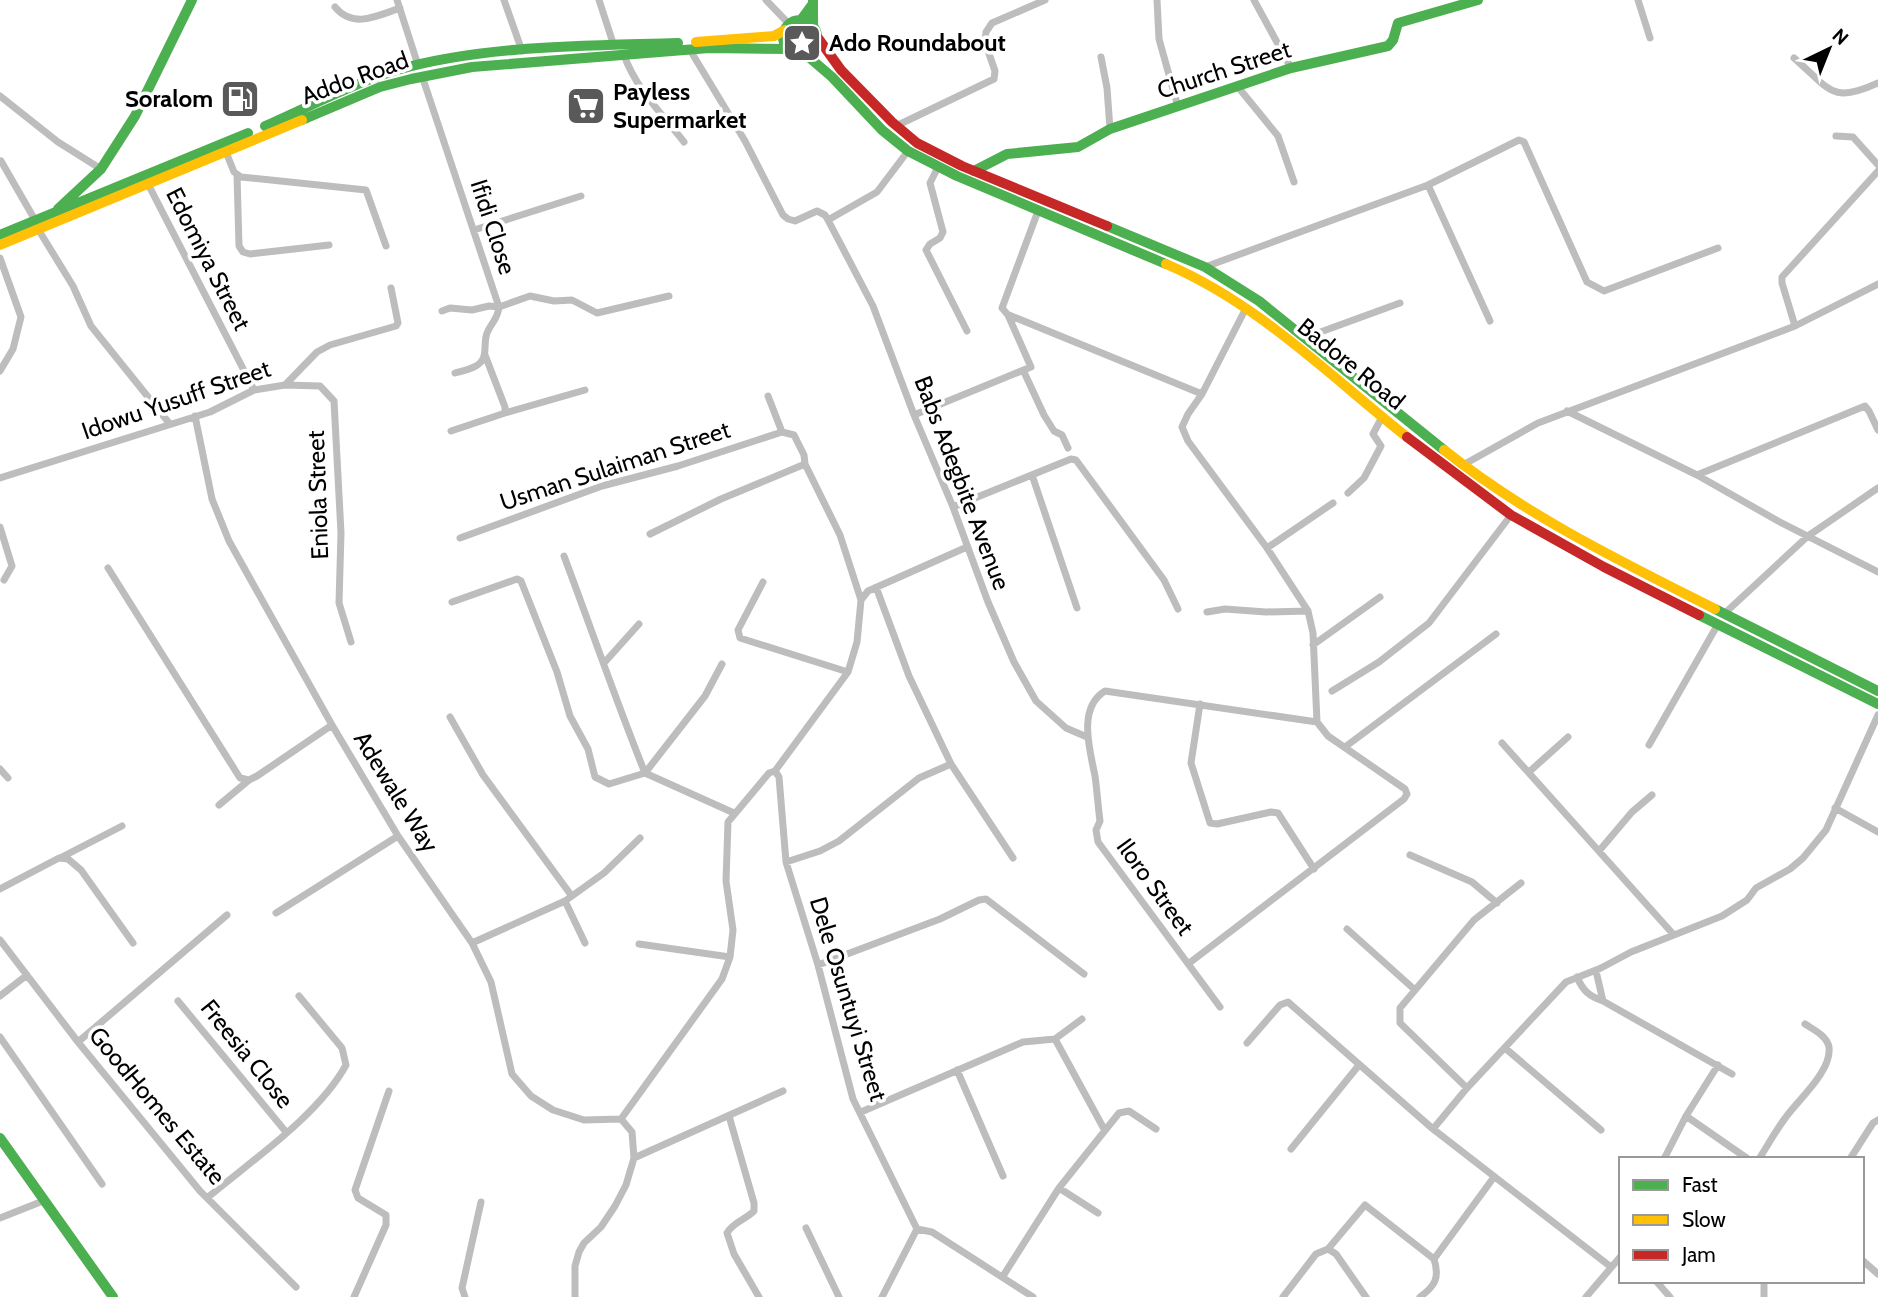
<svg xmlns="http://www.w3.org/2000/svg" width="1878" height="1297" viewBox="0 0 1878 1297" font-family="Cabin,sans-serif">
  <style>
    .lines { fill: none; stroke-linecap: round; stroke-linejoin: round }
    .street { stroke: #bdbdbd; stroke-width: 7 }
    .fast { stroke: #4caf50; stroke-width: 10 }
    .slow { stroke: #ffc107; stroke-width: 10 }
    .jam { stroke: #c62828; stroke-width: 10 }
    .labels { text-anchor: middle; stroke-width: 7; stroke-linejoin: round; paint-order: stroke }
    .poi-label { font-size: 24px; font-weight: bold; fill: #000; stroke: #fff; text-anchor: start }
    .street-label { font-size: 24px; fill: #000; stroke: #fff }
  </style>
  <rect width="100%" height="100%" fill="#fff"/>
  <g class="lines">
    <path class="street" d="M397 0 418 65
      M504 0 522 51
      M599 0 614 46
      M766 0 789 24
      M1157 0 1159 39 1178 107
      M1254 0 1291 68
      M1638 0 1650 38
      M335 7C353 29 377 16 400 8
      M690 50 745 141 783 215 788 219 795 221 817 211 825 215 828 220 877 192 908 151
      M624 55C636 89 662 114 684 142
      M1101 57 1107 88 1110 129
      M1794 58C1829 88 1831 105 1878 83
      M422 76 499 307C498 319 491 323 487 333 484 341 486 349 484 356 481 368 465 370 455 373
      M1238 87 1278 136 1294 182
      M0 96 58 142 101 169
      M896 126 994 79 995 71 985 42 986 32 992 23 1045 0
      M1836 136 1853 137 1878 165
      M226 152 234 172 241 177 366 190 386 246
      M1 161 35 220
      M938 167 930 183 943 232 940 238 930 244 926 250 967 331
      M237 175 239 246 243 252 250 254 329 245
      M148 184 254 390
      M1428 185 1490 321
      M828 220 873 306 914 415 953 507 988 602 1014 662 1036 701 1066 728 1087 737
      M38 229 73 286 91 326 169 423
      M474 230 581 196
      M0 258 21 317 13 349 0 371
      M1205 267 1428 185 1519 140 1524 142 1587 282 1604 291 1718 248
      M442 311 450 308 472 310 489 306 499 307 530 296 554 301 572 300 597 313 669 296
      M1009 315 1202 394
      M1795 326 1782 283V277L1878 171
      M1304 338 1400 303
      M1024 372 1044 415 1054 431 1062 435 1068 448
      M285 385 320 386 334 401 341 533 339 603 351 642
      M768 396 782 432 794 435 804 455 805 464 840 535 861 600
      M1567 411 1697 475 1778 521 1878 572
      M505 413 585 390
      M914 415 1031 367 1008 315 1002 308 1038 211
      M195 416 212 499 229 541 332 725 398 836 472 943 491 982 512 1074 531 1096 553 1110 584 1120 621 1119
      M451 431 505 413V407L485 355
      M1463 465 1538 423 1795 326 1878 284
      M1032 475 1077 608
      M1697 475 1865 406 1869 411 1878 430
      M0 478 210 412 254 390 285 385 317 352 330 345 396 326 398 323 391 288
      M1348 493 1364 478 1381 446 1373 434 1382 417
      M953 507 1071 459 1076 460 1164 580 1178 609
      M0 527 12 566 4 580
      M650 534 721 499 805 464
      M460 538 602 486 678 466 782 432
      M1267 548 1333 503
      M564 556C591 628 616 701 645 773L734 813
      M108 568 240 778 249 780 257 776 332 725
      M763 582 738 630 740 638 848 672
      M876 587 909 676 951 764 1013 858
      M452 602 517 579 521 581 557 672 570 716 588 749 595 777 609 784 645 773 705 696 722 664
      M1207 612 1225 609 1266 612 1308 611
      M1725 613 1808 536 1878 488
      M1313 645 1380 597
      M604 663 639 624
      M1332 691 1379 662 1429 623 1511 515
      M1200 704 1191 763 1210 823 1217 824 1271 812 1278 813 1314 869
      M450 717 483 775 571 895
      M1502 743 1673 934
      M1649 745 1718 624
      M1345 747 1496 634
      M0 769 8 778
      M775 771 779 777 786 862 818 965 853 1099 917 1229
      M1529 772 1568 737
      M219 805 249 780
      M1835 808 1878 832
      M1599 851 1632 812 1652 795
      M1410 855 1472 882 1497 903
      M60 858 122 826
      M786 862 820 851 839 841 919 778 951 764
      M0 889 59 858 68 859 81 870 133 943
      M565 901 585 943
      M276 913 398 836
      M1347 929 1415 990
      M0 940 78 1042 200 1191 296 1287
      M472 943 565 901 604 873 640 838
      M639 944 730 957
      M1188 964 1404 799 1407 794 1405 789 1328 736 1317 722 1313 633 1308 611 1267 548 1188 441 1182 427 1188 414 1202 394 1246 308
      M818 965 940 919 979 900 986 899 1084 974
      M1596 971 1603 1001
      M1577 977C1583 991 1589 996 1603 1001L1732 1074
      M0 996 27 975
      M178 1001 286 1132
      M1220 1007 1098 842 1096 830 1100 821C1098 806 1097 790 1095 776 1090 750 1077 708 1105 691L1317 722
      M0 1037 102 1184
      M1055 1039 1104 1129
      M78 1042 227 915
      M1247 1043 1280 1005 1288 1002 1433 1129 1611 1267
      M1505 1048 1601 1130
      M957 1070 1003 1176
      M1467 1088 1400 1023V1008L1474 920 1521 883
      M861 1112 1023 1042 1055 1039 1082 1019
      M729 1116 754 1203V1211C745 1220 733 1222 727 1233L734 1254 759 1297
      M1686 1116 1748 1159
      M621 1119 722 979 730 957 733 930 726 881 728 822 769 773 775 771 848 672 857 642 861 600 868 591 967 547
      M1433 1129 1467 1088 1566 982 1601 968 1631 952 1722 916 1747 900 1756 888 1790 869 1803 858 1826 830 1878 715
      M1291 1149 1359 1065
      M634 1158 783 1091
      M1664 1159 1686 1116 1718 1065
      M1759 1159C1768 1145 1776 1130 1786 1117 1799 1099 1832 1071 1829 1047 1827 1036 1814 1030 1805 1024
      M1850 1159 1873 1123 1878 1120
      M1059 1188 1098 1213
      M207 1198C251 1161 319 1115 346 1065L342 1048 299 996
      M0 1218 43 1201
      M806 1228 839 1297
      M917 1229 932 1232 1033 1297
      M1328 1249 1336 1254 1366 1297
      M1434 1259 1494 1177
      M1862 1260 1878 1274
      M1003 1276 1059 1188 1119 1113 1129 1111 1156 1129
      M1656 1281 1670 1297
      M354 1297 386 1225V1215L358 1198 355 1190 389 1091
      M465 1297 462 1288 481 1202
      M575 1297V1266L579 1252 584 1243 601 1227 615 1206 626 1185 634 1158 632 1132 621 1119
      M882 1297 917 1229
      M1283 1297 1316 1254 1328 1249 1365 1205 1434 1259
      M1420 1297C1435 1286 1440 1278 1434 1259
      M1586 1297 1621 1256
      M1764 1297V1281"/>
    <path class="fast" d="M813 0V26
      M801 20 812 5
      M783 37a17 17 0 1 1 34 0a17 17 0 1 1-34 0Z
      M804 53 832 77 882 130 908 151 957 176 1166 264
      M302 120 380 87 411 79 472 67 709 48 789 49
      M265 126C309 107 351 84 397 70 485 45 587 46 678 43
      M974 171 1007 154 1078 147 1110 129 1291 68 1388 46 1393 40 1398 23 1478 0
      M58 209 101 169 135 116 192 0
      M1107 226 1205 267 1259 301 1444 450
      M0 235 248 133
      M1715 609 1878 691
      M1699 615 1878 704
      M0 1138 113 1297"/>
    <path class="slow" d="M696 42 774 36 785 30
      M0 245 302 120
      M1166 264C1258 303 1330 376 1407 437
      M1444 450C1527 516 1620 561 1715 609"/>
    <path class="jam" d="M818 38 841 70 892 122 917 143 962 166 1107 226
      M1407 437 1511 515 1604 567 1699 615"/>
  </g>
  <defs>
    <g id="sight-square" transform="scale(2.0125)"><rect x="-9" y="-9" width="18" height="18" rx="4" fill="#595959" stroke="#fff"/><path d="M0-6L1.8-2.2L6-1.7L2.9 1.2L3.7 5.4L0 3.3L-3.7 5.4L-2.9 1.2L-6-1.7L-1.8-2.2Z" fill="#fff"/></g>
    <g id="fuel-square" transform="scale(2.0125)"><rect x="-9" y="-9" width="18" height="18" rx="4" fill="#595959" stroke="#fff"/><path d="M-5.5-6h7V0h2V4h1.3V-2.5L3-4.5l.8-.8L6-3V5H2.5V1h-1V6h-7ZM-4.2-4.7v3.2H.2V-4.7Z" fill="#fff"/></g>
    <g id="supermarket-square" transform="scale(2.0125)"><rect x="-9" y="-9" width="18" height="18" rx="4" fill="#595959" stroke="#fff"/><path d="M-6-5.5h2.5l.6 2H6L4.5 2H-2.5L-4.4-4H-6ZM-1.5 3.2a1.3 1.3 0 1 0 .1 0ZM3 3.2a1.3 1.3 0 1 0 .1 0Z" fill="#fff"/></g>
  </defs>
  <g fill-rule="evenodd">
    <use href="#sight-square" x="802" y="43"/>
    <use href="#fuel-square" x="240" y="99"/>
    <use href="#supermarket-square" x="586" y="106"/>
  </g>
  <g class="labels">
    <g class="poi-label">
      <text x="829" y="51">Ado Roundabout</text>
      <text x="613" y="100">Payless<tspan x="613" dy="28">Supermarket</tspan></text>
      <text x="213" y="107" text-anchor="end">Soralom</text>
    </g>
    <g class="street-label">
      <text transform="translate(1224 70) rotate(-18)" y="8">Church Street</text>
      <text transform="translate(355 78) rotate(-20)" y="8">Addo Road</text>
      <text transform="translate(493 227) rotate(72)" y="8">Ifidi Close</text>
      <text transform="translate(208 259) rotate(63)" y="8">Edomiya Street</text>
      <text transform="translate(1351 364) rotate(39)" y="8">Badore Road</text>
      <text transform="translate(176 400) rotate(-19)" y="8">Idowu Yusuff Street</text>
      <text transform="translate(615 466) rotate(-18)" y="8">Usman Sulaiman Street</text>
      <text transform="translate(962 483) rotate(69)" y="8">Babs Adegbite Avenue</text>
      <text transform="translate(318 495) rotate(-92)" y="8">Eniola Street</text>
      <text transform="translate(396 792) rotate(58)" y="8">Adewale Way</text>
      <text transform="translate(1155 887) rotate(54)" y="8">Iloro Street</text>
      <text transform="translate(848 999) rotate(73)" y="8">Dele Osuntuyi Street</text>
      <text transform="translate(247 1054) rotate(51)" y="8">Freesia Close</text>
      <text transform="translate(157 1106) rotate(50)" y="8">GoodHomes Estate</text>
    </g>
  </g>
  <rect x="1619" y="1157" width="245" height="126" fill="#ffffff" stroke="#999999" stroke-width="2"/>
  <rect x="1633" y="1180" width="35" height="10" fill="#4caf50" stroke="#999999" stroke-width="2"/>
  <text x="1682" y="1192" font-size="21" fill="#000000">Fast</text>
  <rect x="1633" y="1215" width="35" height="10" fill="#ffc107" stroke="#999999" stroke-width="2"/>
  <text x="1682" y="1227" font-size="21" fill="#000000">Slow</text>
  <rect x="1633" y="1250" width="35" height="10" fill="#c62828" stroke="#999999" stroke-width="2"/>
  <text x="1682" y="1262" font-size="21" fill="#000000">Jam</text>
  <g transform="translate(1829 49) rotate(43)" stroke="#ffffff" stroke-width="5" paint-order="stroke">
  <path d="M0-5L12 26L0 18L-12 26Z" fill="#000000"/>
  <text y="-10" font-size="19" font-weight="bold" text-anchor="middle" fill="#000000">N</text>
  </g>
</svg>
